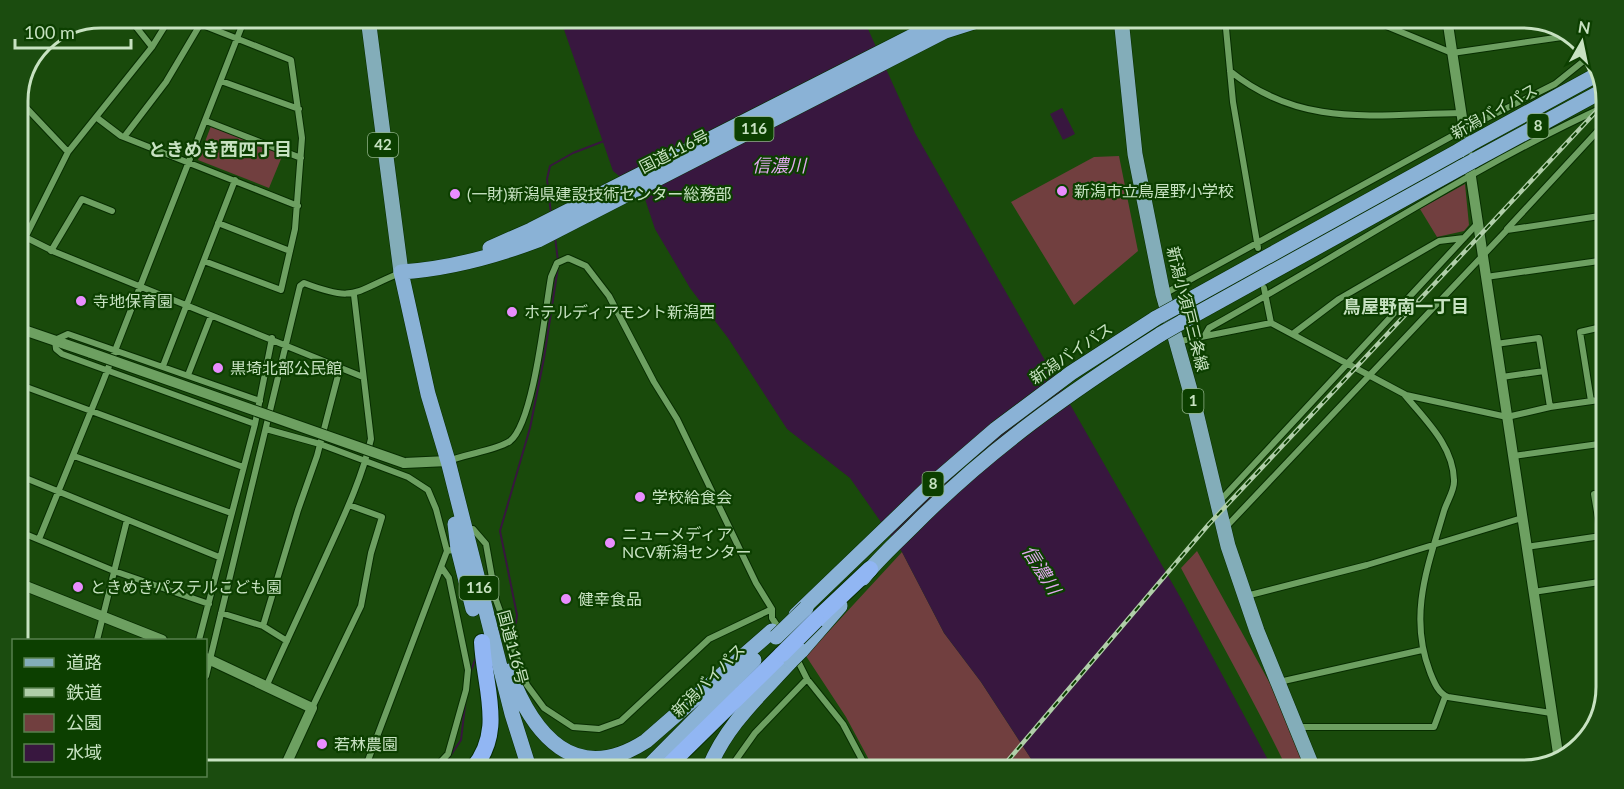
<svg xmlns="http://www.w3.org/2000/svg" width="1624" height="789" viewBox="0 0 1624 789" font-family="Lato,'Noto Sans JP',sans-serif">
  <style>
    .green { fill: #713f3f }
    .water { fill: #38173f }
    .lines { fill: none; stroke-linecap: round; stroke-linejoin: round }
    .stream { stroke: #38173f; stroke-width: 2 }
    .minor-casing { stroke: #072d00; stroke-width: 8 }
    .tertiary-casing { stroke: #072d00; stroke-width: 12 }
    .primary-casing { stroke: #072d00; stroke-width: 16 }
    .trunk-casing { stroke: #072d00; stroke-width: 16 }
    .motorway-casing { stroke: #072d00; stroke-width: 18 }
    .minor { stroke: #6da061; stroke-width: 6 }
    .tertiary { stroke: #6da061; stroke-width: 10 }
    .primary { stroke: #83adb9; stroke-width: 15 }
    .trunk { stroke: #8ab2d6; stroke-width: 15 }
    .motorway { stroke: #91b6f3; stroke-width: 16 }
    .rail-casing { stroke: #b0cea9; stroke-width: 4.5 }
    .rail { stroke: #0c3f00; stroke-width: 2; stroke-dasharray: 7; stroke-linecap: butt }
    .tertiary-bridge-casing { stroke: #072d00; stroke-width: 12; stroke-linecap: butt }
    .trunk-bridge-casing { stroke: #072d00; stroke-width: 16; stroke-linecap: butt }
    .motorway-bridge-casing { stroke: #072d00; stroke-width: 18; stroke-linecap: butt }
    .tertiary-bridge { stroke: #6da061; stroke-width: 10 }
    .trunk-bridge { stroke: #8ab2d6; stroke-width: 15 }
    .motorway-bridge { stroke: #91b6f3; stroke-width: 16 }
    .poi-dot { fill: #e98dfe; stroke: #0c3f00; stroke-width: 2 }
    .labels { text-anchor: middle; stroke-width: 4.5; stroke-linejoin: round; paint-order: stroke }
    .shield { fill: #0c3f00; stroke: #8fb187; stroke-width: 1.5 }
    .shield-label { font-size: 15px; font-weight: bold; fill: #c7e2c1 }
    .street-label { font-size: 16px; fill: #c7e2c1; stroke: #0c3f00 }
    .poi-label { font-size: 16px; fill: #c7e2c1; stroke: #0c3f00; text-anchor: start }
    .neighbourhood-label { font-size: 18px; font-weight: bold; fill: #c7e2c1; stroke: #0c3f00 }
    .water-label { font-size: 18px; font-style: italic; fill: #e1a9ee; stroke: #0c3f00 }
    .rim { fill: none; stroke: #c7e2c1; stroke-width: 3 }
  </style>
  <rect width="100%" height="100%" fill="#194a0b"/>
  <path class="green" d="M211 126 283 154 269 188 198 160Z
    M1119 156 1138 251 1074 305 1011 202 1094 157Z
    M1465 184 1469 225 1464 231 1437 237 1420 209Z
    M1197 551 1273 689 1313 771H1288C1255 702 1217 636 1181 568Z
    M902 552 944 633 981 682 1039 771H875L846 717 806 656Z"/>
  <path class="water" d="M560 18H863L915 133 1183 602 1274 771H1039L981 682 944 633 902 552 850 478 787 429 728 338 690 288 655 229 644 196 613 171Z
    M1062 108 1075 134 1063 140 1050 114Z"/>
  <g class="lines">
    <path class="stream" d="M551 214 547 179 550 166 573 153 604 141
      M555 237 558 261
      M497 634 516 623 517 615 500 531 530 428 544 358 558 267
      M471 671 476 657
      M440 771 461 740 466 697"/>
    <g class="minor-casing">
      <path id="minor" d="M129 18 152 47
        M185 18 291 60 302 138 295 229 281 290 204 261
        M1225 18 1233 102 1258 248
        M1367 18 1452 53 1569 36
        M1230 71C1302 129 1376 114 1461 113
        M221 81 299 109
        M18 99 68 152
        M96 117 121 136 298 206
        M206 121 301 158
        M124 137 166 82 204 18
        M218 223 290 251
        M1507 229 1606 122
        M27 238 55 252 363 377
        M51 251 82 199 112 211
        M18 252 68 152 152 47 170 18
        M1486 277 1606 260
        M1264 288 1271 323
        M1164 294 1463 130 1555 84 1591 55
        M1294 333 1339 299 1439 241 1464 238
        M1205 335 1209 328C1341 255 1468 169 1606 106
        M1176 342 1271 323 1406 395 1507 417 1550 407 1606 399
        M1496 344 1539 338 1550 407
        M163 366 235 180
        M188 375 211 316
        M1502 377 1544 371
        M18 384 243 467
        M1404 394C1425 420 1453 445 1454 480 1455 490 1447 501 1444 511 1428 566 1408 615 1430 672 1434 682 1438 693 1448 697L1551 713
        M1591 401 1580 332 1606 326
        M255 424 62 354 56 349 55 340 68 334 260 401
        M266 429 320 444 408 477 428 490 436 509 447 551
        M74 456 231 513
        M1513 456 1606 443
        M449 461C465 454 498 450 510 441 534 422 545 310 551 277L557 263 568 258 586 266 609 296 654 382 677 419 756 583 772 609V618L780 630
        M18 475 219 557
        M1594 494 1606 565
        M1218 503 1477 224
        M1226 527 1507 230 1606 215
        M465 529H473L486 544 496 600 527 685 544 708 573 727 599 729 621 721 709 639 772 609
        M18 531 114 571 209 604
        M39 539 102 384 245 18
        M1526 547 1601 536
        M1533 592 1606 581
        M1246 596 1367 565 1522 518
        M221 613 263 626 287 641
        M263 626 298 510 317 456 340 368
        M97 640 127 520
        M199 640 255 424 272 338
        M796 657 807 679 843 724 868 771
        M206 676 300 286 304 283C356 303 353 292 400 273
        M1279 682 1422 650
        M266 687C285 644 305 602 324 560 342 520 361 482 371 439L354 295
        M312 708 361 606 371 553 382 517 349 505
        M1296 727H1434L1445 697
        M364 771 447 551 457 549
        M432 771 448 754 466 690 468 670 449 578 442 568
        M728 771 755 733 807 679"/>
    </g>
    <g class="tertiary-casing">
      <path id="tertiary" d="M1447 18 1559 760
        M18 328 91 353
        M404 463 448 461
        M18 583 162 640
        M206 658 312 708 283 771"/>
    </g>
    <g class="primary-casing">
      <path id="primary" d="M368 18 401 272
        M1121 18 1135 154 1163 294 1194 404 1228 546 1257 631 1314 771"/>
    </g>
    <g class="trunk-casing">
      <path id="trunk" d="M1470 144 1598 74
        M1473 161 1604 90
        M490 248 531 230 948 18
        M401 272C448 269 493 257 538 240L945 31 986 18
        M401 272 428 394 448 461 512 714 530 771
        M1178 306 1460 150
        M1182 322 1462 167
        M455 524 458 549 473 609
        M863 578C878 559 896 543 913 526 989 449 1070 392 1161 334
        M796 615 930 486 996 429 1071 373 1156 318
        M801 651 840 606
        M509 671C533 735 575 787 646 741L772 631
        M644 771 754 660
        M708 771C724 727 760 695 791 661"/>
    </g>
    <g class="motorway-casing">
      <path id="motorway" d="M816 620 870 569
        M471 771C506 732 484 688 482 642
        M501 771H520
        M663 771 782 654"/>
    </g>
    <use href="#minor" class="minor"/>
    <use href="#tertiary" class="tertiary"/>
    <use href="#primary" class="primary"/>
    <use href="#trunk" class="trunk"/>
    <use href="#motorway" class="motorway"/>
    <g class="rail-casing">
      <path id="rail" d="M999 771 1209 524 1606 101"/>
    </g>
    <use href="#rail" class="rail"/>
    <g class="tertiary-bridge-casing">
      <path id="tertiary-bridge" d="M91 353 404 463"/>
    </g>
    <g class="trunk-bridge-casing">
      <path id="trunk-bridge" d="M1460 150 1470 144
        M1462 167 1473 161
        M1156 318 1178 306
        M1161 334 1182 322
        M776 637 806 608
        M791 661 801 651"/>
    </g>
    <g class="motorway-bridge-casing">
      <path id="motorway-bridge" d="M782 654 816 620"/>
    </g>
    <use href="#tertiary-bridge" class="tertiary-bridge"/>
    <use href="#trunk-bridge" class="trunk-bridge"/>
    <use href="#motorway-bridge" class="motorway-bridge"/>
  </g>
  <g class="poi-dot">
    <circle cx="1062" cy="191" r="6"/>
    <circle cx="455" cy="194" r="6"/>
    <circle cx="81" cy="301" r="6"/>
    <circle cx="512" cy="312" r="6"/>
    <circle cx="218" cy="368" r="6"/>
    <circle cx="640" cy="497" r="6"/>
    <circle cx="610" cy="543" r="6"/>
    <circle cx="78" cy="587" r="6"/>
    <circle cx="566" cy="599" r="6"/>
    <circle cx="322" cy="744" r="6"/>
  </g>
  <g class="labels">
    <g class="shield">
      <rect x="1527.5" y="114" width="21" height="24" rx="4.5"/>
      <rect x="734.5" y="117" width="39" height="24" rx="4.5"/>
      <rect x="368" y="133" width="30" height="24" rx="4.5"/>
      <rect x="1182.5" y="389" width="21" height="24" rx="4.5"/>
      <rect x="922.5" y="472" width="21" height="24" rx="4.5"/>
      <rect x="459.5" y="576" width="39" height="24" rx="4.5"/>
    </g>
    <g class="shield-label">
      <text x="1538" y="131">8</text>
      <text x="754" y="134">116</text>
      <text x="383" y="150">42</text>
      <text x="1193" y="406">1</text>
      <text x="933" y="489">8</text>
      <text x="479" y="593">116</text>
    </g>
    <g class="street-label">
      <text transform="translate(1494 111) rotate(-29)" y="6">新潟バイパス</text>
      <text transform="translate(674 151) rotate(-27)" y="6">国道116号</text>
      <text transform="translate(1188 309) rotate(76)" y="6">新潟小須戸三条線</text>
      <text transform="translate(1071 353) rotate(-34)" y="6">新潟バイパス</text>
      <text transform="translate(513 647) rotate(75)" y="6">国道116号</text>
      <text transform="translate(708 680) rotate(-45)" y="6">新潟バイパス</text>
    </g>
    <g class="poi-label">
      <text x="1074" y="197">新潟市立鳥屋野小学校</text>
      <text x="467" y="200">(一財)新潟県建設技術センター総務部</text>
      <text x="93" y="307">寺地保育園</text>
      <text x="524" y="318">ホテルディアモント新潟西</text>
      <text x="230" y="374">黒埼北部公民館</text>
      <text x="652" y="503">学校給食会</text>
      <text x="622" y="540">ニューメディア<tspan x="622" dy="18">NCV新潟センター</tspan></text>
      <text x="90" y="593">ときめきパステルこども園</text>
      <text x="578" y="605">健幸食品</text>
      <text x="334" y="750">若林農園</text>
    </g>
    <g class="neighbourhood-label">
      <text x="220" y="156">ときめき西四丁目</text>
      <text x="1406" y="313">鳥屋野南一丁目</text>
    </g>
    <g class="water-label">
      <text x="779" y="172">信濃川</text>
      <text transform="translate(1041 570) rotate(58)" y="6">信濃川</text>
    </g>
  </g>
  <path d="M0 0H1624V789H0ZM101 28H1523A73 73 0 0 1 1596 101V687A73 73 0 0 1 1523 760H101A73 73 0 0 1 28 687V101A73 73 0 0 1 101 28Z" fill="#1b4c0f" fill-rule="evenodd"/>
  <path class="rim" d="M101 28H1523A73 73 0 0 1 1596 101V687A73 73 0 0 1 1523 760H101A73 73 0 0 1 28 687V101A73 73 0 0 1 101 28Z"/>
  <rect x="12" y="639" width="195" height="138" fill="#0c3f00" stroke="#57804d" stroke-width="1.5"/>
  <rect x="24" y="658" width="30" height="9" fill="#83adb9" stroke="#57804d" stroke-width="1.5"/>
  <text x="66" y="669" font-size="18" fill="#c7e2c1">道路</text>
  <rect x="24" y="688" width="30" height="9" fill="#b0cea9" stroke="#57804d" stroke-width="1.5"/>
  <text x="66" y="699" font-size="18" fill="#c7e2c1">鉄道</text>
  <rect x="24" y="714" width="30" height="18" fill="#713f3f" stroke="#57804d" stroke-width="1.5"/>
  <text x="66" y="729" font-size="18" fill="#c7e2c1">公園</text>
  <rect x="24" y="744" width="30" height="18" fill="#38173f" stroke="#57804d" stroke-width="1.5"/>
  <text x="66" y="759" font-size="18" fill="#c7e2c1">水域</text>
  <g transform="translate(1582 42) rotate(9)" stroke="#0c3f00" stroke-width="4.5" paint-order="stroke">
  <path d="M0-4.5L10 22L0 15L-10 22Z" fill="#c7e2c1"/>
  <text y="-9" font-size="16" font-weight="bold" text-anchor="middle" fill="#c7e2c1">N</text>
  </g>
  <path d="M15 39v9h116v-9" fill="none" stroke="#c7e2c1" stroke-width="3"/>
  <text x="24" y="39" font-size="18" fill="#c7e2c1" stroke="#0c3f00" stroke-width="4.5" paint-order="stroke">100 m</text>
</svg>
